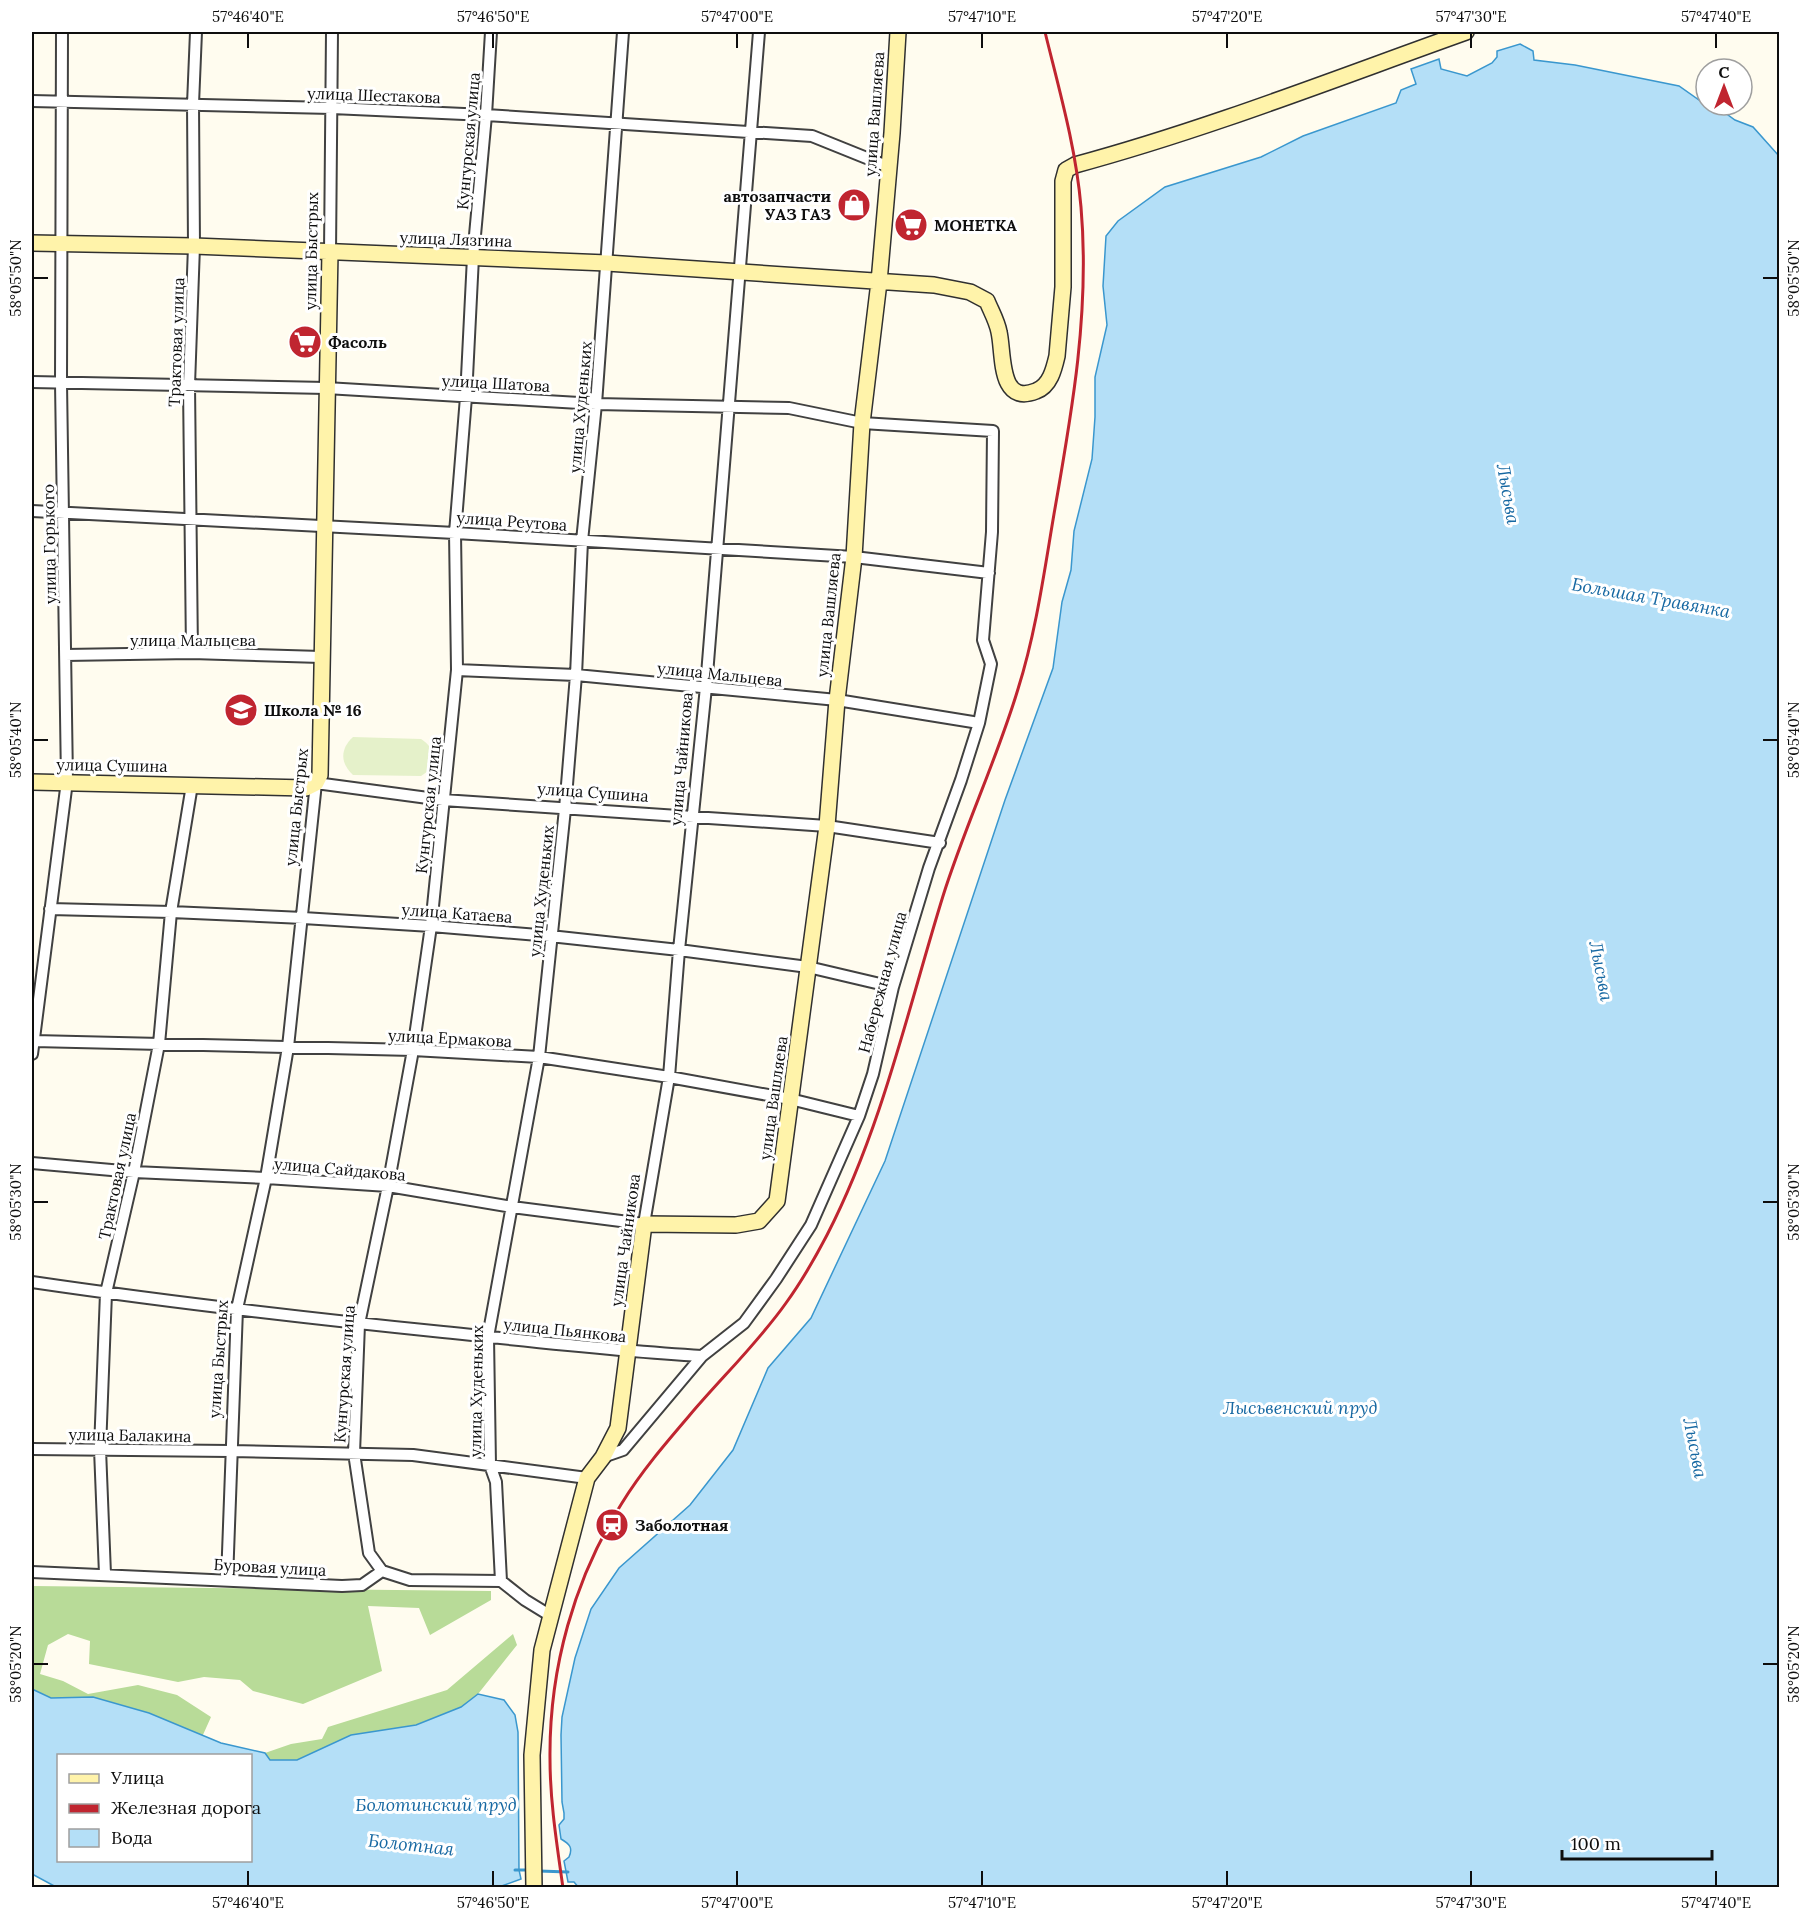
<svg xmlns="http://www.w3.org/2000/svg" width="1811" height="1919" viewBox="0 0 1811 1919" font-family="Lora,serif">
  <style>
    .forest { fill: #b8db98 }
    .pitch { fill: #e5f1ca }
    .water { fill: #b4dff7; stroke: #3a97ce; stroke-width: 1.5; fill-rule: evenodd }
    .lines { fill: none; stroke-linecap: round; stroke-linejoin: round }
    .stream { stroke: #3a97ce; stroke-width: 3 }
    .street-casing { stroke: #414141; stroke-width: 14 }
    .secondary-casing { stroke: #303030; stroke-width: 18 }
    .street { stroke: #fff; stroke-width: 10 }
    .secondary { stroke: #fff3aa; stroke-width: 15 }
    .rail { stroke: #c02530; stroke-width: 3 }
    .ticks { fill: none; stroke: #0e0e0e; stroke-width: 2 }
    .labels { text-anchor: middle; stroke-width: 6; stroke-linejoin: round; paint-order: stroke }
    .street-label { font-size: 16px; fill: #0e0e0e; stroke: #fff }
    .poi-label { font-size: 16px; font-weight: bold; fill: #0e0e0e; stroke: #fff; text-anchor: start }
    .water-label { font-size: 18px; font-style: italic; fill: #1668a2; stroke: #fff }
    .neatline { fill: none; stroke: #0e0e0e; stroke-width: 2 }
    .ticks-label { font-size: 15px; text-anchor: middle; fill: #0e0e0e }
  </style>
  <rect width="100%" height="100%" fill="#fffcef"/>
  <path class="forest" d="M32 1586 491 1591V1600L430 1635 419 1608 368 1606 382 1671 303 1704 253 1691 240 1680 204 1677 178 1682 89 1664 90 1641 68 1634 48 1645 40 1674 63 1681 88 1694 138 1685 177 1695 211 1717 202 1737 149 1713 93 1697 51 1698 32 1689Z
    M513 1634 517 1645 478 1694 461 1707 416 1725 351 1735 297 1760H269L265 1753 291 1744 322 1739 328 1727 447 1690Z"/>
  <path class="pitch" d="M353 737 421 739C437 749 437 767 421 776L353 775C340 763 340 749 353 737Z"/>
  <path class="water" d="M1520 44 1533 51 1534 60 1575 65 1679 86 1709 107H1717L1735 120 1753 127 1779 156V1887L579 1888 574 1882H568L564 1861 569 1857C573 1848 570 1844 561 1839L559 1825 564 1819V1813L562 1802 561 1735 562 1717 575 1658 591 1609 619 1568 690 1505 733 1450 768 1368 811 1318 885 1161 1005 800 1053 668 1062 602 1071 570 1074 531 1092 459 1095 417V377L1107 325 1103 286 1106 236 1118 221 1165 187 1261 157 1303 136 1396 103 1401 90 1416 84 1411 69 1439 59 1441 69 1467 76 1492 63 1497 57V51Z
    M32 1689 51 1698 93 1697 149 1713 221 1743 265 1753 270 1760H297L351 1735 416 1725 461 1707 478 1694 504 1700 515 1715 518 1732 519 1870 521 1879 496 1888 56 1887 32 1874ZM58 1756H250V1860H58Z"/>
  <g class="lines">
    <path class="stream" d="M515 1870H529
      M539 1871 568 1872"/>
    <g class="street-casing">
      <path id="street" d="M32 101 332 108 486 115 812 136 889 167
        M330 252 332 32
        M32 382 326 388 596 404 789 408 862 423 993 431 992 532 983 640 991 664 979 723 961 780 929 868 893 987 873 1074 859 1116 811 1225 776 1279 744 1323 702 1356 623 1450 603 1457
        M32 511 455 533 854 557 989 573
        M192 653 189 385 194 246 193 104 196 32
        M65 655 192 653 321 657
        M457 670 576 675 837 700 979 723
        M50 909 171 912 303 918 431 926 550 936 679 950 808 967 893 987
        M34 1041 413 1050 539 1057 669 1077 790 1099 859 1116
        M32 1054 67 781 61 383 62 32
        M32 1163 134 1172 266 1178 388 1186 512 1207 644 1224 669 1077 679 950 706 687 759 32
        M32 1282C168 1302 306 1318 443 1332 529 1341 615 1351 702 1356
        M32 1449 230 1451 413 1455 587 1478
        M382 1571 369 1553 354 1453 359 1324 388 1186 413 1050 431 926 457 670 455 533 466 397 473 257 486 115 491 32
        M32 1572 342 1586 362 1585 382 1571 410 1580 501 1581
        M105 1574 100 1449 106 1293 134 1172 159 1044 171 912 192 785
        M227 1580 237 1309 266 1178 288 1047 316 783 443 800 827 826 940 843
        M551 1616 525 1600 501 1581 496 1482 490 1465 488 1337 539 1057 565 809 576 675 582 541 596 404 623 32"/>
    </g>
    <g class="secondary-casing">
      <path id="secondary" d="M32 243 194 246 607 263 934 285 970 292 987 301C991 311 997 321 999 332 1004 353 998 406 1036 391 1050 386 1054 369 1057 356L1063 287V181L1066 170 1075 165C1208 129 1337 78 1466 32
        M32 782 306 788 316 783 320 775 330 252
        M534 1888 532 1755 542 1650 587 1478 603 1457 618 1428 644 1224 736 1225 759 1221 777 1201 827 826 837 700 854 557 862 423 879 282 892 133 898 32"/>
    </g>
    <use href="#street" class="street"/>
    <use href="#secondary" class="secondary"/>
    <path class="rail" d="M563 1888C557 1845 550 1802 550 1759 549 1669 574 1579 622 1503 641 1472 665 1444 689 1416 721 1378 757 1344 786 1303 802 1281 815 1258 827 1235 882 1128 908 1009 943 896 965 826 997 759 1018 689 1036 632 1044 573 1054 514 1072 412 1090 311 1081 207 1076 148 1059 89 1045 32"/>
  </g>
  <path class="ticks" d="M248 33V48M493 33V48M737 33V48M982 33V48M1227 33V48M1471 33V48M1716 33V48M33 278H48M1763 278H1778M33 740H48M1763 740H1778M33 1202H48M1763 1202H1778M33 1664H48M1763 1664H1778M248 1871V1886M493 1871V1886M737 1871V1886M982 1871V1886M1227 1871V1886M1471 1871V1886M1716 1871V1886"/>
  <defs>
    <g id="shop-disc" transform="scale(1.725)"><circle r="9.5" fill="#c02530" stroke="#fff"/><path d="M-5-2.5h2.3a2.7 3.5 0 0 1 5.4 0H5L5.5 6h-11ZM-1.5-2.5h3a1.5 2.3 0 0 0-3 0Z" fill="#fff"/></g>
    <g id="supermarket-disc" transform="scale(1.725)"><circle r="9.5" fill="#c02530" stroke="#fff"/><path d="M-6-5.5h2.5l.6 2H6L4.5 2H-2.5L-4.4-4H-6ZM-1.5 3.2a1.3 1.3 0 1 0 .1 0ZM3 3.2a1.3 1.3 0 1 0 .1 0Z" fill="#fff"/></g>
    <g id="school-disc" transform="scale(1.725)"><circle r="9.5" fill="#c02530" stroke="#fff"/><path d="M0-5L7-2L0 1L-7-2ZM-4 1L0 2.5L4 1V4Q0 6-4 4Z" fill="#fff"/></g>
    <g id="station-disc" transform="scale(1.725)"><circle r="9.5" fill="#c02530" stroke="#fff"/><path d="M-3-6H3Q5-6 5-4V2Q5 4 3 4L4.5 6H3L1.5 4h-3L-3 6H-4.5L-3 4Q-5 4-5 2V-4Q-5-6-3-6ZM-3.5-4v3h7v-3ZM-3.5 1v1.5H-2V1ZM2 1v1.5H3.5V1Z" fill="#fff"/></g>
  </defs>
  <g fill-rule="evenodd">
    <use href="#shop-disc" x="854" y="205"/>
    <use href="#supermarket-disc" x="911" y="225"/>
    <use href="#supermarket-disc" x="305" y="342"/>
    <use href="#school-disc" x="241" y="710"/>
    <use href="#station-disc" x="612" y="1525"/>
  </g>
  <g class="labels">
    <g class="street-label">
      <text transform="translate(374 95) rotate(2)" y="6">улица Шестакова</text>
      <text transform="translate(874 114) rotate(-86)" y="6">улица Вашляева</text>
      <text transform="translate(468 141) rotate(-85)" y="6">Кунгурская улица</text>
      <text transform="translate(456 239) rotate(2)" y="6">улица Лязгина</text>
      <text transform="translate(311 251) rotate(-89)" y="6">улица Быстрых</text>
      <text transform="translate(176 342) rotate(-88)" y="6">Трактовая улица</text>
      <text transform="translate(496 383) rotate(3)" y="6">улица Шатова</text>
      <text transform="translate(580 407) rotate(-85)" y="6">улица Худеньких</text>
      <text transform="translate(512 521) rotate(4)" y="6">улица Реутова</text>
      <text transform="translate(49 544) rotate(-91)" y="6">улица Горького</text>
      <text transform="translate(828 615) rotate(-84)" y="6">улица Вашляева</text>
      <text x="193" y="646">улица Мальцева</text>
      <text transform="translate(720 674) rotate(6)" y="6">улица Мальцева</text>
      <text transform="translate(681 759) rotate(-85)" y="6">улица Чайникова</text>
      <text transform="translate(112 765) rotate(1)" y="6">улица Сушина</text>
      <text transform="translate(593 792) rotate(4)" y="6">улица Сушина</text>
      <text transform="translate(428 805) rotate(-84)" y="6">Кунгурская улица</text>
      <text transform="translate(296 807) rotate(-84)" y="6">улица Быстрых</text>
      <text transform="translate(541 891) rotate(-84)" y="6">улица Худеньких</text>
      <text transform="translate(457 913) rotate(4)" y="6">улица Катаева</text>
      <text transform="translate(882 982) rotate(-75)" y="6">Набережная улица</text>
      <text transform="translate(450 1038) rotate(3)" y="6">улица Ермакова</text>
      <text transform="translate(773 1098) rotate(-82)" y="6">улица Вашляева</text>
      <text transform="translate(340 1169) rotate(5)" y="6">улица Сайдакова</text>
      <text transform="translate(117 1176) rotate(-78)" y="6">Трактовая улица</text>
      <text transform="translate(625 1240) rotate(-82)" y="6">улица Чайникова</text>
      <text transform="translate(565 1330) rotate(6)" y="6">улица Пьянкова</text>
      <text transform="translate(218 1359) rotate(-86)" y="6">улица Быстрых</text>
      <text transform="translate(344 1374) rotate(-86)" y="6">Кунгурская улица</text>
      <text transform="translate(476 1391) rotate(-89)" y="6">улица Худеньких</text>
      <text transform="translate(130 1435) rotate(1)" y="6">улица Балакина</text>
      <text transform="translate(270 1567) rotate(3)" y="6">Буровая улица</text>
    </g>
    <g class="poi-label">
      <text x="831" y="202" text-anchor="end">автозапчасти<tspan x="831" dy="18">УАЗ ГАЗ</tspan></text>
      <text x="934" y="231">МОНЕТКА</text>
      <text x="328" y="348">Фасоль</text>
      <text x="264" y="716">Школа № 16</text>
      <text x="635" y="1531">Заболотная</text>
    </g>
    <g class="water-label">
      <text transform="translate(1508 494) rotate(80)" y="6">Лысьва</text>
      <text transform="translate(1651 598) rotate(10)" y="6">Большая Травянка</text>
      <text transform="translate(1601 971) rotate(79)" y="6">Лысьва</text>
      <text x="1300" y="1414">Лысьвенский пруд</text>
      <text transform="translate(1695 1448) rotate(79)" y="6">Лысьва</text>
      <text x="436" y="1811">Болотинский пруд</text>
      <text transform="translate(411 1845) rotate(6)" y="6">Болотная</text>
    </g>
  </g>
  <rect width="1811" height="1919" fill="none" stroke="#ffffff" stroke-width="66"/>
  <rect x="57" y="1754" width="195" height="108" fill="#ffffff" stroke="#9f9f9f" stroke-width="1.5"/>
  <rect x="69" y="1774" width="30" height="9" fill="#fff3aa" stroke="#9f9f9f" stroke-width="1.5"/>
  <text x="111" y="1784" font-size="18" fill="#0e0e0e">Улица</text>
  <rect x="69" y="1804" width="30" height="9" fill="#c02530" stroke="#9f9f9f" stroke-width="1.5"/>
  <text x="111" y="1814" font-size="18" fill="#0e0e0e">Железная дорога</text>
  <rect x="69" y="1829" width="30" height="18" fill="#b4dff7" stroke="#9f9f9f" stroke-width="1.5"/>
  <text x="111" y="1844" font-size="18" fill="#0e0e0e">Вода</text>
  <g transform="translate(1724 87)"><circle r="28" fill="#ffffff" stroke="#9f9f9f" stroke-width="1.5"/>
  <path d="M0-4.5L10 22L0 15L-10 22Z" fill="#c02530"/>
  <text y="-9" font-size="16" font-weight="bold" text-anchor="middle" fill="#0e0e0e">С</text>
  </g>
  <path d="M1562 1850v9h150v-9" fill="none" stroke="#0e0e0e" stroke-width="3"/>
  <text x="1571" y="1850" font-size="18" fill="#0e0e0e" stroke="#ffffff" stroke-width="4.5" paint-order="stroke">100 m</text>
  <rect x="33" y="33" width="1745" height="1853" class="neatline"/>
  <g class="ticks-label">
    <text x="248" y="22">57°46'40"E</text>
    <text x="493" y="22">57°46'50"E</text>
    <text x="737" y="22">57°47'00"E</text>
    <text x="982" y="22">57°47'10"E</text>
    <text x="1227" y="22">57°47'20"E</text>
    <text x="1471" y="22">57°47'30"E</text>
    <text x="1716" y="22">57°47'40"E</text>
    <text transform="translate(16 278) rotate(-90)" y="5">58°05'50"N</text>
    <text transform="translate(1794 278) rotate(-90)" y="5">58°05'50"N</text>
    <text transform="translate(16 740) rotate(-90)" y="5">58°05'40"N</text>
    <text transform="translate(1794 740) rotate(-90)" y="5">58°05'40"N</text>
    <text transform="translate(16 1202) rotate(-90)" y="5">58°05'30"N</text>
    <text transform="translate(1794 1202) rotate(-90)" y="5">58°05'30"N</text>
    <text transform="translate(16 1664) rotate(-90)" y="5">58°05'20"N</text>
    <text transform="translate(1794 1664) rotate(-90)" y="5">58°05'20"N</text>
    <text x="248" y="1908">57°46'40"E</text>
    <text x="493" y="1908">57°46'50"E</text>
    <text x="737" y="1908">57°47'00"E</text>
    <text x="982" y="1908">57°47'10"E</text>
    <text x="1227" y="1908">57°47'20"E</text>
    <text x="1471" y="1908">57°47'30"E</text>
    <text x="1716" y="1908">57°47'40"E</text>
  </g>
</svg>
